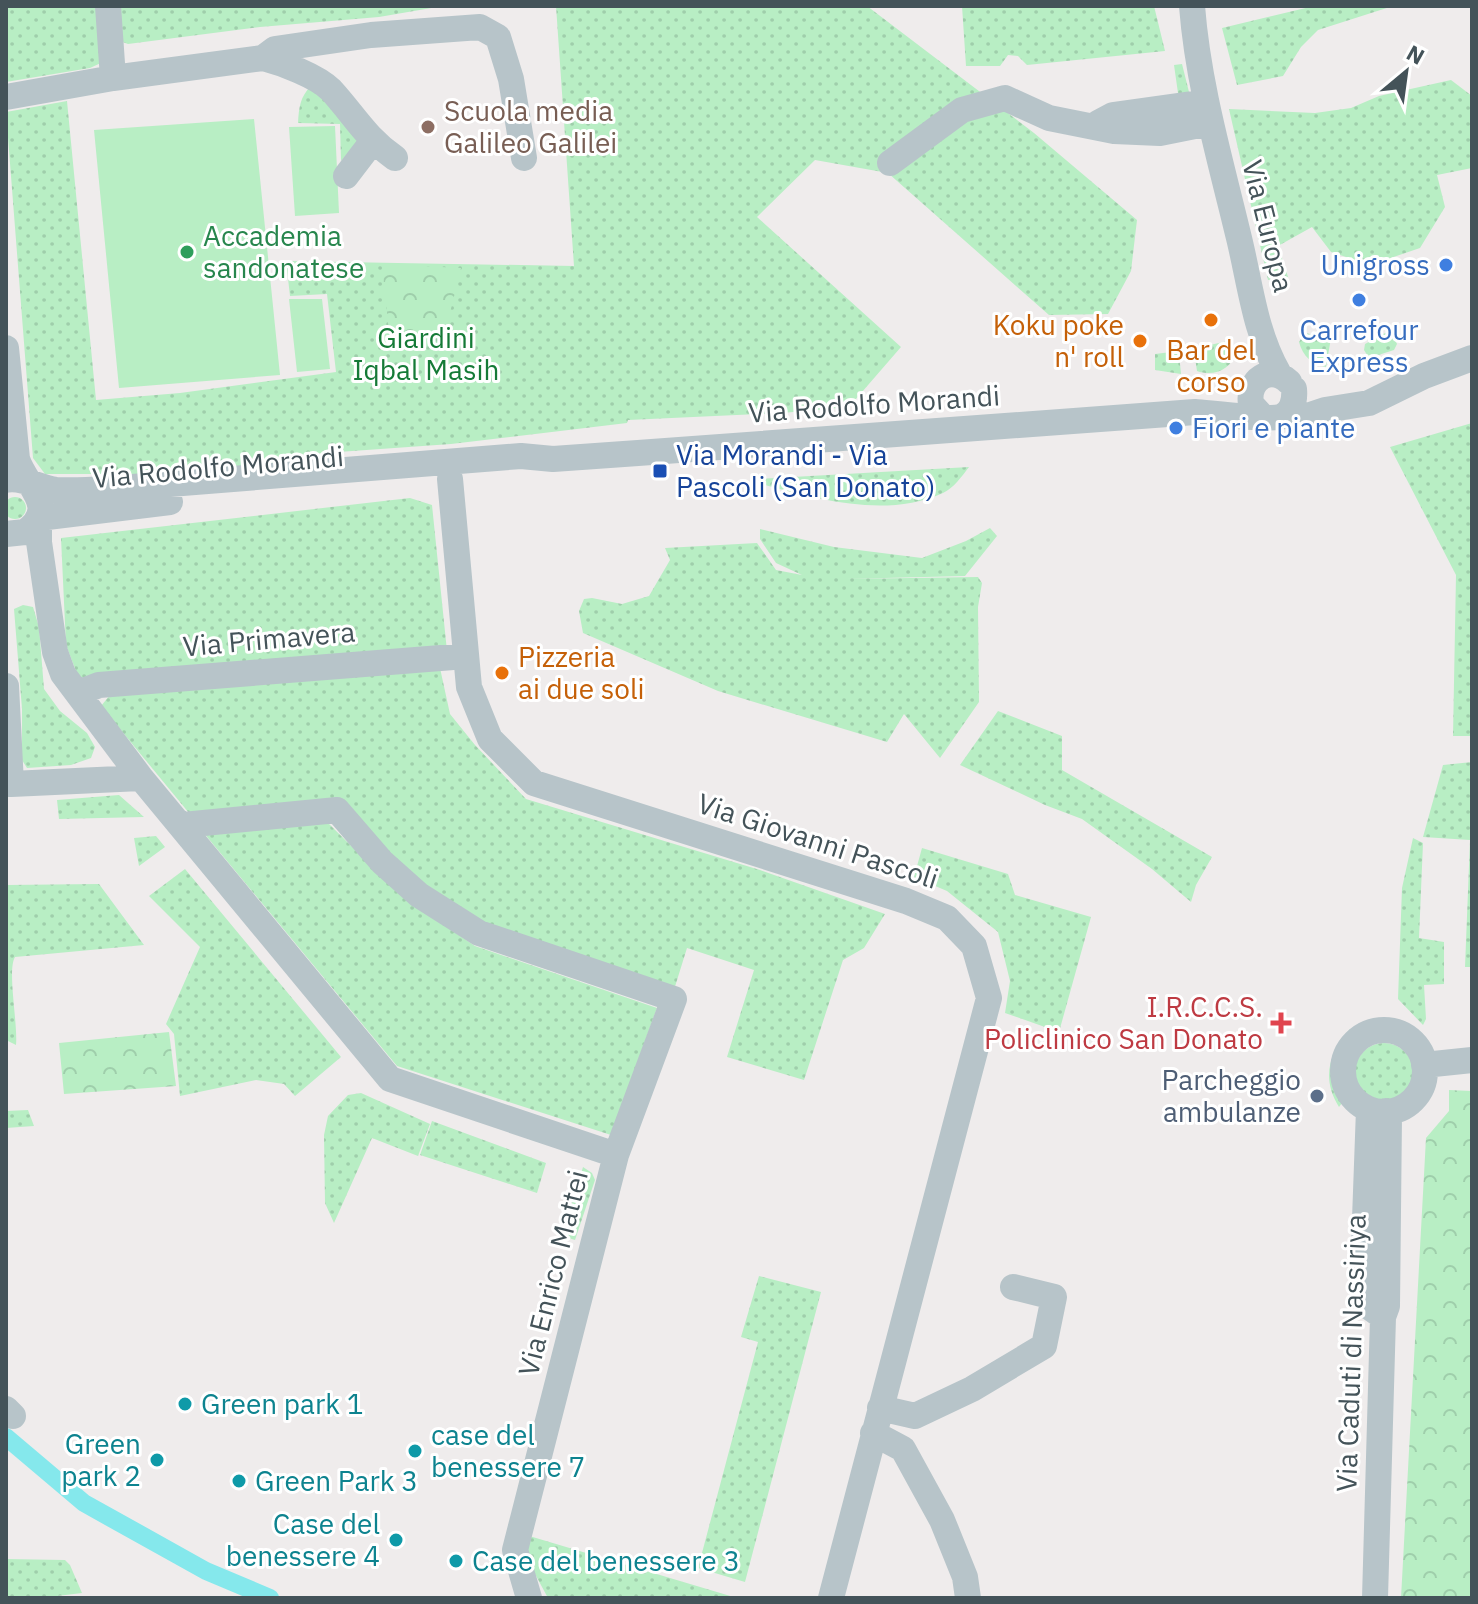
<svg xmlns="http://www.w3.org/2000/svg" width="1478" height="1604" viewBox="0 0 1478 1604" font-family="'IBM Plex Sans',sans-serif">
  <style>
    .grass { fill: url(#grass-dots) }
    .forest { fill: url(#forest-crowns) }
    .pitch { fill: #b8eec4 }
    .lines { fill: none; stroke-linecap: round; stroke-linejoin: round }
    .canal { stroke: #85e8ec; stroke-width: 18 }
    .minor { stroke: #b7c4c9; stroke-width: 26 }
    .education-dot { fill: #8d6e63; stroke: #fff; stroke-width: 3 }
    .leisure-dot { fill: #2e9e5b; stroke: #fff; stroke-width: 3 }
    .shop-dot { fill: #3f7fe0; stroke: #fff; stroke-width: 3 }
    .food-dot { fill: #e8710a; stroke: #fff; stroke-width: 3 }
    .transit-dot { fill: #1a4fb4; stroke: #fff; stroke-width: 3 }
    .health-dot { fill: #e0444e; stroke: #fff; stroke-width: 3 }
    .service-dot { fill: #5c6f8a; stroke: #fff; stroke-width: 3 }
    .culture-dot { fill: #0f9aa8; stroke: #fff; stroke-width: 3 }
    .labels { text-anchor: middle; stroke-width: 6; stroke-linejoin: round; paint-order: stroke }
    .education-label { font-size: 28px; fill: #785e54; stroke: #fff; text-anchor: start }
    .street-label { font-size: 28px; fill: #445359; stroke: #fff }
    .leisure-label { font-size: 28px; fill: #27864d; stroke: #fff; text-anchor: start }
    .shop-label { font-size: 28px; fill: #366cbe; stroke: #fff; text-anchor: end }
    .food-label { font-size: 28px; fill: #c56008; stroke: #fff; text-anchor: end }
    .park-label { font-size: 28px; fill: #157a37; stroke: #fff }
    .transit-label { font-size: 28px; fill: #164399; stroke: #fff; text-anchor: start }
    .health-label { font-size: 28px; fill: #be3a42; stroke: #fff; text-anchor: end }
    .service-label { font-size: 28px; fill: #4e5e75; stroke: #fff; text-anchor: end }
    .culture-label { font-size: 28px; fill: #0d838f; stroke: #fff; text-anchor: start }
  </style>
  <defs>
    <pattern id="grass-dots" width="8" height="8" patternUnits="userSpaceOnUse" patternTransform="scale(2)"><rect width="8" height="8" fill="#b8eec4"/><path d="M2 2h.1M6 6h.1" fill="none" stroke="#9fceab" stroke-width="1.8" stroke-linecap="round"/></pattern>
    <pattern id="forest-crowns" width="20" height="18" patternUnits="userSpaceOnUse" patternTransform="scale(2)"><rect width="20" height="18" fill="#b8eec4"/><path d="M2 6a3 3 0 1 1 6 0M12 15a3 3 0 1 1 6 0" fill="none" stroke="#9fceab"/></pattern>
  </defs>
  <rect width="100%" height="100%" fill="#efecec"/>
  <path class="grass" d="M6 6H443L379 17 260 27 128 44 104 35 103 62 90 68 6 82Z
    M556 6H867L1034 133 1137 220 1131 271 1108 314 1049 315 888 173 815 160 757 217 901 347 849 407 782 413 628 420 627 423 451 444 296 455 282 464 138 474H45L33 458 6 112 67 101 96 400 180 393 336 372 327 294 290 296 286 261 574 266Z
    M962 6H1154L1165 51 1027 65 1018 56 1008 55 1000 66H966Z
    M1314 6H1393L1318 30 1301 47 1283 76 1237 85 1222 28Z
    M1182 64 1190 96 1178 93 1174 65Z
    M1451 80 1472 96V168L1437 175 1445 207 1420 248 1370 265 1331 252 1312 227 1278 246 1288 277 1268 280 1229 109 1315 113 1351 108 1379 96Z
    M311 86 360 139 341 161 340 124 298 123C299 107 300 97 311 86Z
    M1387 332H1392L1397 344 1394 350 1369 358 1364 350 1365 344Z
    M1305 333 1331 338 1326 367C1312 364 1303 357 1299 342Z
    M1228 341 1236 351C1232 370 1213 377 1197 371L1194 351 1196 348Z
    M1171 352 1179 354 1181 374 1155 370V354Z
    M1472 423V736H1453L1456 575 1390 447Z
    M969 467C962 476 954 488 943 493 885 519 819 499 761 484L759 479Z
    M4 508a11 11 0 1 1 22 0a11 11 0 1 1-22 0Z
    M410 498 432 505 447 651 79 679 66 645 61 538Z
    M990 528 997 536 965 576 844 579 978 577 982 583 978 607 979 702 940 758 904 714 887 742 718 691 583 633 579 611 584 599 592 598 622 604 649 596 670 560 665 548 757 543 776 570 802 575 776 563 760 539V529L834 547 922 558 966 541Z
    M23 605 33 607 39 627 44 689 60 711 87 733 95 747 91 758 71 765 27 768 22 760V709L14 609Z
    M440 668 450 714 475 745 526 799 760 870 885 914 864 948 843 960 804 1080 727 1057 754 970 687 948 673 993 482 929 426 891 354 818 189 813 101 706 110 695Z
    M998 711 1062 736V770L1212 857 1196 885 1191 902 1152 869 1082 819 1045 805 960 765Z
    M1472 762V967H1465L1470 840 1423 837 1443 765Z
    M119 795 144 817 59 819 57 800Z
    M327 822 404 898 475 946 657 1008 611 1135 397 1066 203 832Z
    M156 836 165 847 139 866 134 838Z
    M1413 838 1423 843 1419 938 1444 942V984L1424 985 1426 1019 1423 1025 1398 999 1402 888Z
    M922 848 1008 874 1015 895 1091 917 1059 1032 1005 1013 1010 981 998 932 947 891 914 877Z
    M185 869 341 1057 295 1096 284 1084 256 1080 180 1096 174 1034 166 1024 200 947 149 896Z
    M99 884 144 945 15 957C7 970 18 1024 16 1045L6 1040V885Z
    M1350 1029 1354 1032C1332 1056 1329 1074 1342 1103L1339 1107C1321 1078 1329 1053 1350 1029Z
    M1355 1072a29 29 0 1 1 58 0a29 29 0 1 1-58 0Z
    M361 1093 430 1124 418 1156 372 1138 334 1223 325 1203 324 1135 328 1116 348 1095Z
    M28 1110 34 1126 6 1128V1111Z
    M432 1121 546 1163 537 1193 420 1155Z
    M583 1167 592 1173 595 1180 575 1240 562 1236Z
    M759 1276 821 1292 745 1582 698 1568 758 1342 741 1337Z
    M526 1535 737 1598H548L522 1550Z
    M6 1559 65 1560 70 1565 82 1593 41 1598H6Z"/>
  <path class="forest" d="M382 264 461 268 446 329 389 332Z
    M169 1032 176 1086 64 1094 59 1043Z
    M1449 1090 1472 1091V1598H1401L1426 1138 1449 1111Z"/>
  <path class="pitch" d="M254 119 280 375 119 388 94 130Z
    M335 126 339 213 295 216 289 127Z
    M289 299H322L330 369 297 372Z"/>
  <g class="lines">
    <path class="canal" d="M6 1437 84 1503 206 1571 270 1598"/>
    <path class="minor" d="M108 6 113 78
      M1192 6C1198 84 1220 159 1238 234 1250 281 1254 331 1279 374
      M263 58 275 49 371 35 480 27 498 37 511 79 524 158
      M6 97 113 78 263 58C282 63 317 76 331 90 354 115 365 137 395 158
      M1098 123 1113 115 1206 102
      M890 163 962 110 1005 98 1049 118 1114 131 1160 133 1210 123
      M346 176 372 142
      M6 348 17 459C26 487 60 507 25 532L6 534
      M1285 415 1301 418 1325 410 1369 403 1424 376 1472 358
      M1262 416 1251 404C1247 380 1270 364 1289 382
      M450 479 469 687 490 739 534 783 906 901 947 918 974 946 989 998 831 1598
      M6 480C22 476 39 488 56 490 73 491 90 490 107 489L521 456 553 459 638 453 1195 412C1210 413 1273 421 1283 416 1293 410 1295 400 1294 389
      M39 518 170 502
      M6 686 11 784 141 778 63 674 55 652 39 542V518
      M78 693 99 685 466 656
      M141 778 390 1079 616 1155 515 1550 529 1598
      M183 825 337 810 382 862 419 895 479 933 674 999 616 1155
      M1343 1071a41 41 0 1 1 82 0a41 41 0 1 1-82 0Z
      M1424 1065 1472 1060
      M1369 1109 1362 1302 1383 1317
      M880 1408 915 1416 972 1389 1044 1346 1054 1297 1013 1287
      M6 1409 13 1416
      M873 1433 903 1449 942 1520 965 1577 968 1598
      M1375 1598 1383 1317 1387 1306 1389 1116 1386 1111"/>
  </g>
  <circle class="education-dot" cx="428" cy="127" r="8"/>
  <circle class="leisure-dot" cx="187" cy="252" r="8"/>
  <g class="shop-dot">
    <circle cx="1446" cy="265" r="8"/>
    <circle cx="1359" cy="300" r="8"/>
    <circle cx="1176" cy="428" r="8"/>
  </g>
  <g class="food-dot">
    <circle cx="1211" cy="320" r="8"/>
    <circle cx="1140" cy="341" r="8"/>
    <circle cx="502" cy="673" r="8"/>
  </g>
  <rect class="transit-dot" x="652" y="463" width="16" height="16" rx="4"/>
  <path class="health-dot" d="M1277 1011h8v8h8v8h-8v8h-8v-8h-8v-8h8z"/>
  <circle class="service-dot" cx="1317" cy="1096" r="8"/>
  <g class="culture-dot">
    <circle cx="185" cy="1404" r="8"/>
    <circle cx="415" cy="1451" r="8"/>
    <circle cx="157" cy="1460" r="8"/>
    <circle cx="239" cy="1481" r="8"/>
    <circle cx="396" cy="1540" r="8"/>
    <circle cx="456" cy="1561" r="8"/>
  </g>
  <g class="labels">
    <g class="education-label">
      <text x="444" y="121">Scuola media<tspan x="444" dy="32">Galileo Galilei</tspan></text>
    </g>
    <g class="street-label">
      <text transform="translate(1268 226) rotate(76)" y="10">Via Europa</text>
      <text transform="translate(874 404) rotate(-4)" y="10">Via Rodolfo Morandi</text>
      <text transform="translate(218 467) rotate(-5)" y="10">Via Rodolfo Morandi</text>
      <text transform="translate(269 639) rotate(-5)" y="10">Via Primavera</text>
      <text transform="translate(818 841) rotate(18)" y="10">Via Giovanni Pascoli</text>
      <text transform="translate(553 1273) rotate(-76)" y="10">Via Enrico Mattei</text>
      <text transform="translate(1351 1353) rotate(-88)" y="10">Via Caduti di Nassiriya</text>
    </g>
    <g class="leisure-label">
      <text x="203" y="246">Accademia<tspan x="203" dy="32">sandonatese</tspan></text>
    </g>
    <g class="shop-label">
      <text x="1430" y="275">Unigross</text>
      <text x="1359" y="340" text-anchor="middle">Carrefour<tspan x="1359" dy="32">Express</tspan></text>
      <text x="1192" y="438" text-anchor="start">Fiori e piante</text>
    </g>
    <g class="food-label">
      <text x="1124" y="335">Koku poke<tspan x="1124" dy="32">n' roll</tspan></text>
      <text x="1211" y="360" text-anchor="middle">Bar del<tspan x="1211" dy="32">corso</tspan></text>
      <text x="518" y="667" text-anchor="start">Pizzeria<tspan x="518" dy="32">ai due soli</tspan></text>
    </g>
    <g class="park-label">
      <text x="426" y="348">Giardini<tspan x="426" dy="32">Iqbal Masih</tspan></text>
    </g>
    <g class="transit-label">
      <text x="676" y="465">Via Morandi - Via<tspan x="676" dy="32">Pascoli (San Donato)</tspan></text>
    </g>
    <g class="health-label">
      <text x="1263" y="1017">I.R.C.C.S.<tspan x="1263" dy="32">Policlinico San Donato</tspan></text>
    </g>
    <g class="service-label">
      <text x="1301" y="1090">Parcheggio<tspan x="1301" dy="32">ambulanze</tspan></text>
    </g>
    <g class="culture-label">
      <text x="201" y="1414">Green park 1</text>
      <text x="431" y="1445">case del<tspan x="431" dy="32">benessere 7</tspan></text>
      <text x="141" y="1454" text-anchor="end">Green<tspan x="141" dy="32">park 2</tspan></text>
      <text x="255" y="1491">Green Park 3</text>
      <text x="380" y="1534" text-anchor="end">Case del<tspan x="380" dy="32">benessere 4</tspan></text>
      <text x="472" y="1571">Case del benessere 3</text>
    </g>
  </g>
  <rect width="1478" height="1604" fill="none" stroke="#445359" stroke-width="16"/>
  <g transform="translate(1406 72) rotate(29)" stroke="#ffffff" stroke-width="6" paint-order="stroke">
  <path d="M0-6L14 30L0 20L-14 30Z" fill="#445359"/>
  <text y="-12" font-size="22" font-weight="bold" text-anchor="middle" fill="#445359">N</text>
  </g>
</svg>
